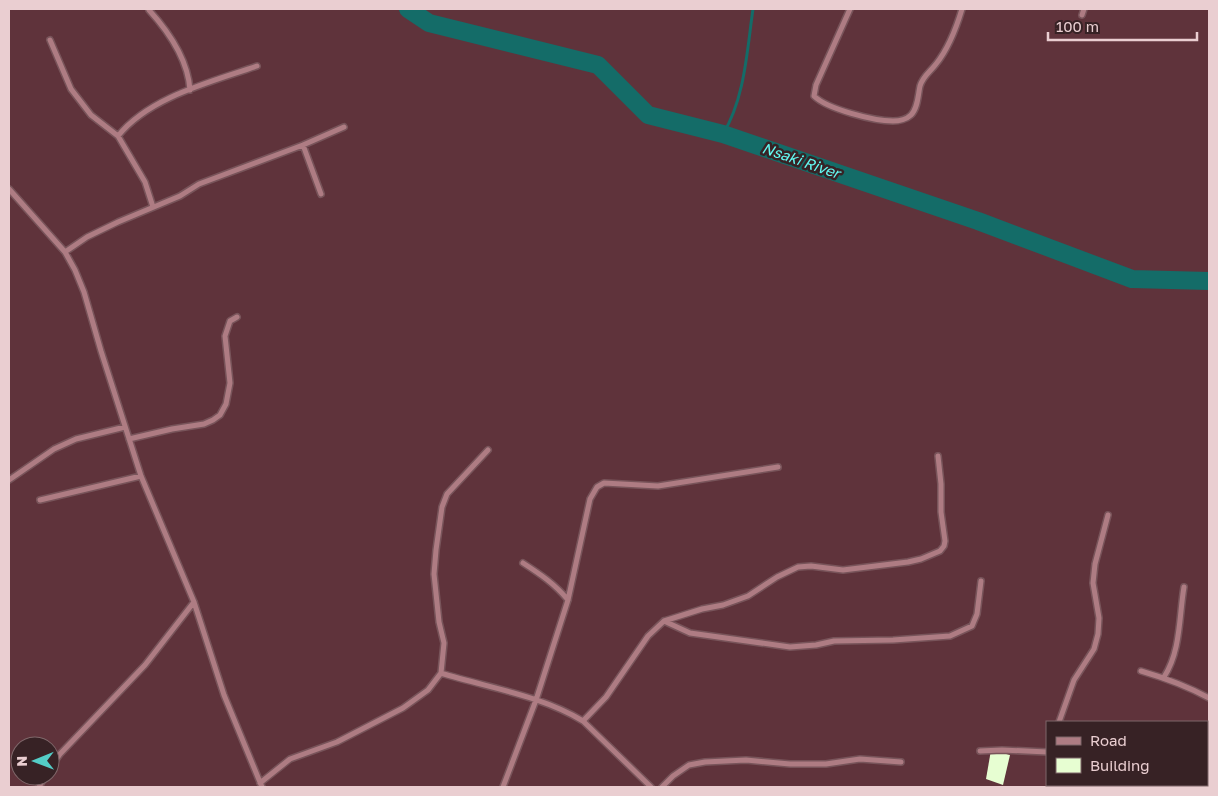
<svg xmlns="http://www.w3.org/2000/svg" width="1218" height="796" viewBox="0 0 1218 796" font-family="'Golos Text',sans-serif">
<rect width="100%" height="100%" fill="#5f333b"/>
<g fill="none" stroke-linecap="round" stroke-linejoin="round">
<!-- stream -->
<path stroke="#146c68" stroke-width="3" d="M723 134C745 98 747 50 753 9"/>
<!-- river -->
<path stroke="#146c68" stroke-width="18" d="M408 9 429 23 598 65 648 115 723 134 978 221 1132 279 1209 281"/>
</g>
<!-- building -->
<path fill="#e7fed2" d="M991 750 1010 755 1003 785 986 779Z"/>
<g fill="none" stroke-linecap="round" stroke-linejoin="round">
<!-- minor casing -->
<g stroke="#78545a" stroke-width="8">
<path id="minor" d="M850 9 816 85 814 96C827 109 874 121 893 121 899 121 907 119 911 115 918 108 918 95 920 86 923 76 930 72 936 64 949 48 956 29 962 9
M149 10C169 32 188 60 190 90
M1082 15 1084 9
M50 40 71 89 91 115 118 136 145 182 153 207
M118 136C149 97 211 82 257 66
M303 145 321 194
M9 189 65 252 75 270 84 292 101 351 141 476 194 602 224 695 262 787
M65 252 87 237 118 222 180 196 199 184 303 145 344 127
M129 439 172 429 204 424 213 420 220 415 226 404 230 383 225 336 230 321 237 317
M9 480 54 449 76 439 125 427
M40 500 141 476
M523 563C540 574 555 584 568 600
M664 621 690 633 790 647 816 645 834 641 893 640 950 636 972 626 977 614 981 581
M1141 671C1165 678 1187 686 1209 698
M441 673C489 688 540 695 583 721L651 787
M1164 677C1181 651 1179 616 1184 587
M583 721 606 697 648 636 664 621 702 609 723 605 748 596 777 577 798 567 811 566 843 570 908 562 921 559 940 551 944 546 945 541 941 512V484L938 456
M1059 722 1074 680 1094 649 1098 634 1099 618 1093 583 1095 564 1108 515
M980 751 1002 750 1047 752
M50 768 60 754 145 665 194 602
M260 783 290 759 337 742 403 708 428 690 441 673 444 643 439 622 434 574 436 550 442 507 447 494 488 450
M1160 785 1166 787
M39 787 45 776
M503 787 536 700 568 600 590 499 597 487 604 483 658 486 778 467
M662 787 673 776 689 765 705 762 746 760 790 764H826L860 759 901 762"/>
</g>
<!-- minor -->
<use href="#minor" stroke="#ae7c83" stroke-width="5"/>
</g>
<g text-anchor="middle" stroke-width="5" stroke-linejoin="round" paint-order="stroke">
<!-- water labels -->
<g font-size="15" font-style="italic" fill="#63f9f1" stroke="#372225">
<text transform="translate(801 161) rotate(19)" y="5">Nsaki River</text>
</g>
</g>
<!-- border -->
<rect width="1218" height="796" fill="none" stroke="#eaced1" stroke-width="20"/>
<!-- legend -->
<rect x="1046" y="721" width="162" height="65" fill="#372225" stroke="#7f676a"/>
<rect x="1056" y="737" width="25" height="8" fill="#ae7c83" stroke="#7f676a"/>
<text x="1090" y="746" font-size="15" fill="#eaced1">Road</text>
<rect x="1056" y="758" width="25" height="15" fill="#e7fed2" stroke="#7f676a"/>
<text x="1090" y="771" font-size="15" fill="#eaced1">Building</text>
<!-- north arrow -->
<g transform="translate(35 761) rotate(269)"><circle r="24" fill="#372225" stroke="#7f676a"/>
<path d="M0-4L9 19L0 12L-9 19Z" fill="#54cdc7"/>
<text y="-8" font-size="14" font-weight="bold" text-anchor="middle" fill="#eaced1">N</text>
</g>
<!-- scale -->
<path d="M1048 32v8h149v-8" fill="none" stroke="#eaced1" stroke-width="2.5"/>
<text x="1056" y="32" font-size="15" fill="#eaced1" stroke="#372225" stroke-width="4" paint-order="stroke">100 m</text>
</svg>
